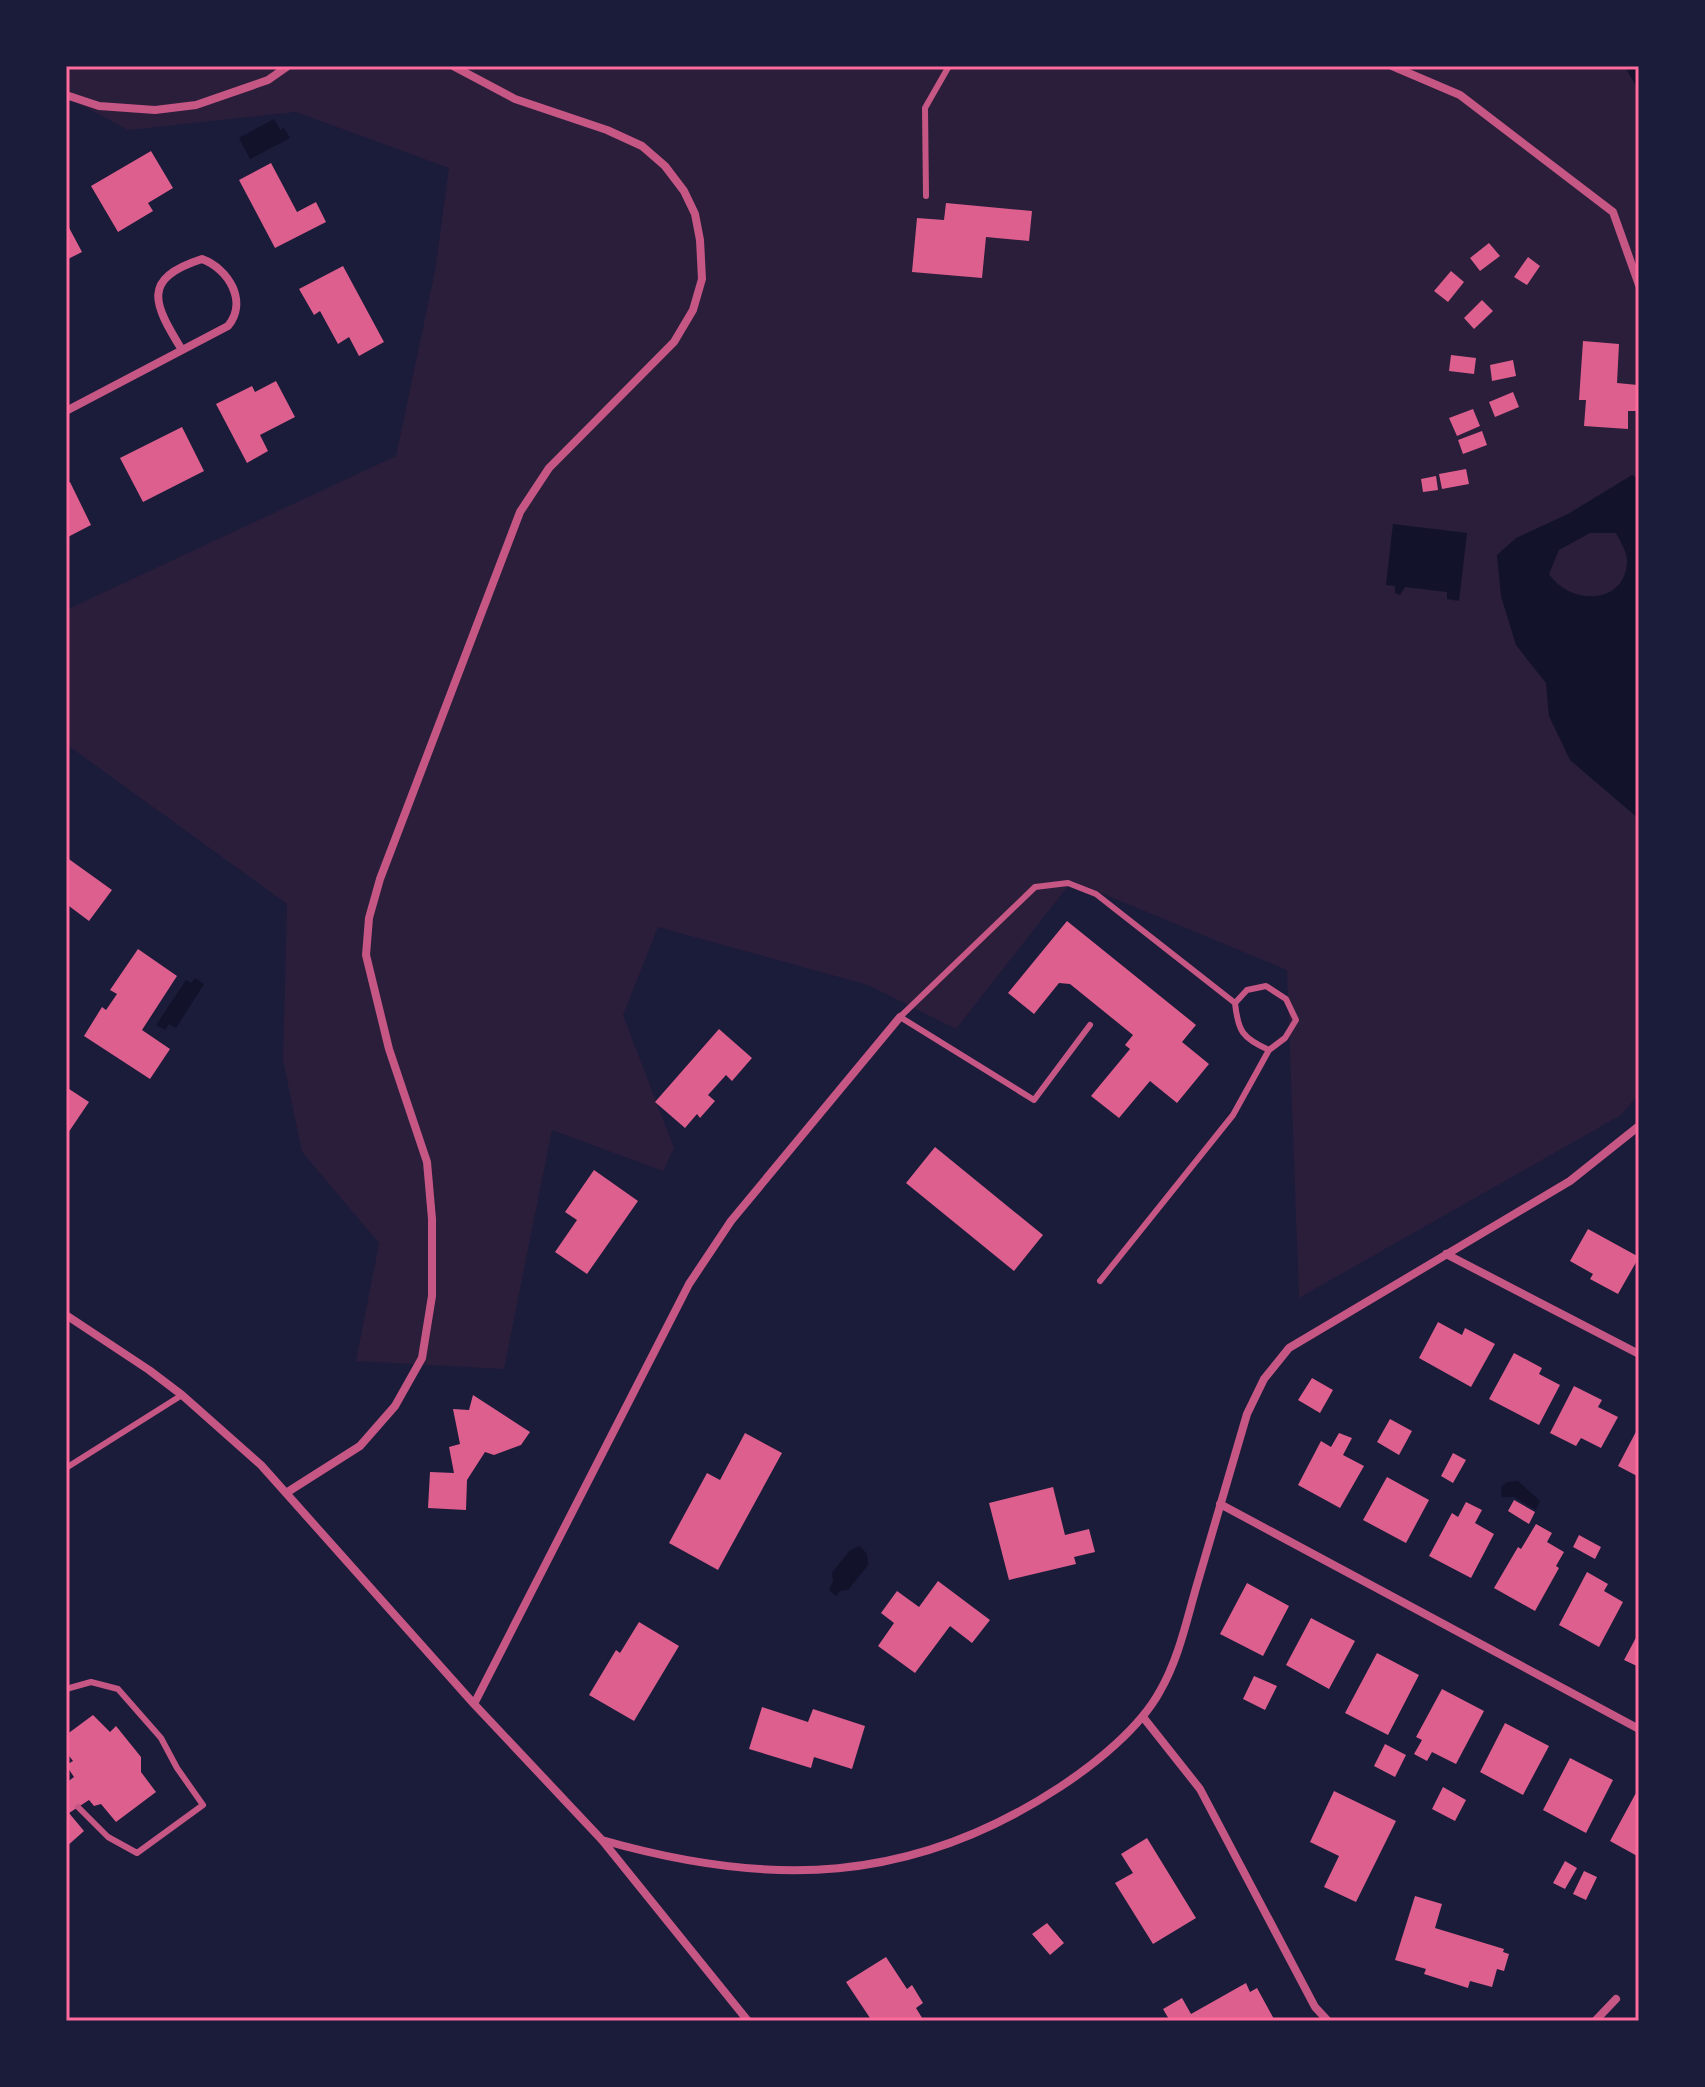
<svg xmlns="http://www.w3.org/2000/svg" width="1705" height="2087" viewBox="0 0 1705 2087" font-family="Helvetica,sans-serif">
<rect width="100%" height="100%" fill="#1b1b3a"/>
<!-- green -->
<path fill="#2a1e3b" d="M66 66H1639V1094L1621 1115 1299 1298 1287 970 1072 881 956 1029 868 985 658 927 623 1015 674 1148 663 1171 552 1130 504 1369 356 1361 379 1243 302 1152 283 1060 287 904 66 744V610L396 456 435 271 449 168 296 112 128 130 66 97Z"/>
<!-- water -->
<path fill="#12122b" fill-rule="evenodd" d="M274 119 280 130 284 128 290 138 250 159 239 138Z
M1632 475 1639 479V819L1570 760 1549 716 1546 683 1516 645 1501 596 1497 555 1516 538 1568 514ZM1590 533H1616C1620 541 1628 553 1627 562 1625 606 1569 605 1549 574L1559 550Z
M1393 524 1467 533 1459 601 1447 599V592L1405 587 1400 595 1395 593V586L1386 585Z
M195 978 204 984 176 1028 169 1024 165 1030 156 1025 186 980 191 983Z
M1518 1481 1540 1501 1536 1510 1514 1497H1502L1501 1487 1507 1482Z
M860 1546 867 1554 868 1565 848 1590 840 1591 836 1596 829 1590 833 1581 832 1573 849 1551Z"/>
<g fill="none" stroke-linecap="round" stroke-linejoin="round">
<!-- stream -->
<path stroke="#12122b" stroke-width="8" d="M1629 66 1639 83"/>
</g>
<!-- building -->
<path fill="#dd5f8e" d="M151 151 173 188 148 203 153 211 118 232 91 186Z
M271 163 297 212 316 202 326 222 275 248 239 180Z
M946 203 1032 211 1029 241 986 237 982 278 912 272 917 218 944 220Z
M66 222 82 252 66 260Z
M1489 243 1500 256 1480 271 1470 258Z
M1528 257 1540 266 1527 285 1514 277Z
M343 266 384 342 359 356 349 337 338 344 320 311 314 315 299 289Z
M1451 271 1464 282 1448 302 1434 291Z
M1482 300 1493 311 1474 329 1464 318Z
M1583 341 1619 344 1617 383 1638 385 1636 411H1628V429L1584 426 1586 400H1579Z
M1451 355 1476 358 1474 374 1449 371Z
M1513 360 1516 376 1492 381 1490 365Z
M276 381 295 417 260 435 268 451 247 463 216 404 252 386 255 392Z
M1513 392 1519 407 1495 417 1489 402Z
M1473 409 1480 426 1457 436 1449 418Z
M182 427 204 471 143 502 120 458Z
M1482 431 1487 445 1463 454 1458 440Z
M1466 469 1469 484 1442 489 1439 474Z
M1436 476 1438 490 1423 492 1421 479Z
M70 482 91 525 66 538V484Z
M66 857 112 890 89 921 69 906 66 909Z
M1067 921 1196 1025 1182 1042 1209 1064 1177 1103 1150 1081 1119 1118 1091 1096 1130 1049 1125 1045 1133 1035 1070 984 1059 983 1034 1014 1008 993Z
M138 949 177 976 142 1030 170 1049 150 1079 84 1036 102 1007 106 1010 117 994 110 990Z
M719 1029 752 1058 732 1081 726 1075 708 1095 715 1101 700 1118 697 1114 685 1128 655 1102Z
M66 1087 89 1102 66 1136Z
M935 1147 1043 1235 1014 1271 906 1183Z
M594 1170 638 1201 587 1274 555 1252 577 1220 565 1212Z
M1588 1229 1639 1257 1618 1294 1590 1279 1593 1274 1570 1261Z
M1438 1322 1462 1335 1465 1328 1495 1344 1471 1387 1419 1358Z
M1514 1353 1542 1368 1539 1374 1560 1385 1539 1425 1489 1399Z
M1312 1378 1333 1390 1320 1413 1298 1400Z
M1574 1386 1602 1400 1598 1407 1618 1417 1601 1448 1581 1438 1576 1446 1550 1433Z
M473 1395 530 1432 521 1445 494 1455 485 1452 467 1480 466 1510 428 1508 430 1472 454 1473 449 1447 460 1444 453 1409 469 1410Z
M1390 1419 1412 1431 1399 1455 1377 1442Z
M1639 1426V1477L1618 1466Z
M745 1433 782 1453 718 1570 669 1543 707 1473 720 1480Z
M1339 1433 1352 1438 1343 1455 1364 1466 1340 1508 1298 1485 1321 1441 1331 1447Z
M1453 1453 1466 1460 1453 1483 1441 1476Z
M1387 1477 1429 1500 1406 1543 1363 1520Z
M1053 1487 1065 1535 1089 1529 1095 1552 1074 1557 1076 1564 1009 1580 989 1503Z
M1514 1500 1535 1512 1529 1524 1508 1511Z
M1466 1502 1482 1510 1475 1523 1494 1534 1471 1578 1429 1556 1452 1513 1458 1517Z
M1536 1524 1552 1533 1547 1542 1564 1552 1556 1566 1559 1568 1535 1611 1494 1588 1518 1547 1521 1549Z
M1579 1535 1601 1547 1595 1559 1573 1547Z
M1587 1572 1608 1584 1604 1591 1623 1602 1599 1647 1559 1625Z
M938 1581 990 1620 972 1643 950 1626 915 1673 878 1646 894 1623 881 1613 897 1591 919 1607Z
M1247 1583 1289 1606 1263 1656 1220 1634Z
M1311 1618 1355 1641 1329 1689 1286 1665Z
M639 1622 679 1646 634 1721 589 1695 616 1650 620 1653Z
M1639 1632V1667L1624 1660Z
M1377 1653 1419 1675 1388 1735 1345 1713Z
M1254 1676 1277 1686 1265 1710 1243 1699Z
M1442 1689 1484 1711 1456 1764 1432 1752 1427 1761 1414 1754 1422 1740 1416 1737Z
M762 1707 808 1722 813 1709 865 1726 852 1769 814 1757 811 1768 749 1749Z
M93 1715 110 1732 116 1726 141 1757V1772L156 1792 116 1822 101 1804 94 1806 89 1800 69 1813 84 1831 66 1847V1783L74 1777 66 1765 73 1761 66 1752V1735Z
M1505 1723 1549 1746 1523 1795 1480 1772Z
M1385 1744 1406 1755 1395 1777 1374 1766Z
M1570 1758 1613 1780 1586 1833 1543 1810Z
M1443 1787 1466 1800 1455 1821 1432 1809Z
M1334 1791 1396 1821 1356 1902 1324 1887 1339 1856 1310 1842Z
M1637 1791 1639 1792V1857L1610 1841Z
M1147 1838 1196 1918 1153 1944 1115 1883 1133 1873 1121 1854Z
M1565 1861 1577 1868 1565 1889 1553 1883Z
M1584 1871 1597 1877 1586 1900 1573 1894Z
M1415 1896 1442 1904 1435 1928 1504 1949 1503 1952 1509 1954 1504 1971 1497 1969 1492 1987 1470 1981 1468 1988 1424 1974 1426 1969 1395 1960Z
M1047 1923 1064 1943 1050 1955 1032 1934Z
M886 1957 907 1989 912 1985 923 2003 916 2008 924 2021H872L846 1982Z
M1246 1983 1250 1992 1257 1988 1275 2021H1170L1163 2009 1182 1998 1191 2014Z"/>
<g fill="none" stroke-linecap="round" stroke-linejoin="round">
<!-- service -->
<path stroke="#c65784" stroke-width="6" d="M926 196 925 108 949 66
M1090 1025 1034 1100 900 1017 1035 887 1068 883 1096 894 1235 1003C1238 1031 1242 1038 1269 1050L1285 1038 1296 1020 1286 999 1266 986 1247 990 1235 1003
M1100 1281 1233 1115 1269 1050
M66 1468 182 1395
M66 1689 91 1682 118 1689 161 1738 177 1768 203 1805 137 1853 108 1837 78 1807"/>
<!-- minor -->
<path stroke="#c65784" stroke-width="8" d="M1392 66 1460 95 1613 212 1639 285
M66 95 99 106 155 110 196 105 268 80 288 66
M66 411 228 326C248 302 229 269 202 259 140 279 154 304 182 350
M1446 1254 1639 1354
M66 1315 149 1370 182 1395 261 1465 474 1704 602 1840 748 2021
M286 1493 360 1446 395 1406 422 1358 432 1296V1219L427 1162 389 1049 366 955 369 918 380 879 520 512 549 468 674 342 693 310 702 279 700 240 695 214 684 191 665 166 642 146 607 130 515 99 453 66
M1220 1504 1639 1729
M474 1704 689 1284 731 1221 900 1017
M1143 1717 1200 1789 1315 2007 1328 2021
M602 1840C770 1888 911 1885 1060 1787 1095 1764 1140 1728 1160 1691 1178 1660 1186 1623 1196 1588 1213 1530 1230 1472 1247 1414L1264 1379 1289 1348 1570 1181 1639 1126
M1595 2021 1616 1999"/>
</g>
<!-- border -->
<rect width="1705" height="2087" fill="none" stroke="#1b1b3a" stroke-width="136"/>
<rect x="68" y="68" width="1569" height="1951" fill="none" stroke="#ff6b9d" stroke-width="3"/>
</svg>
